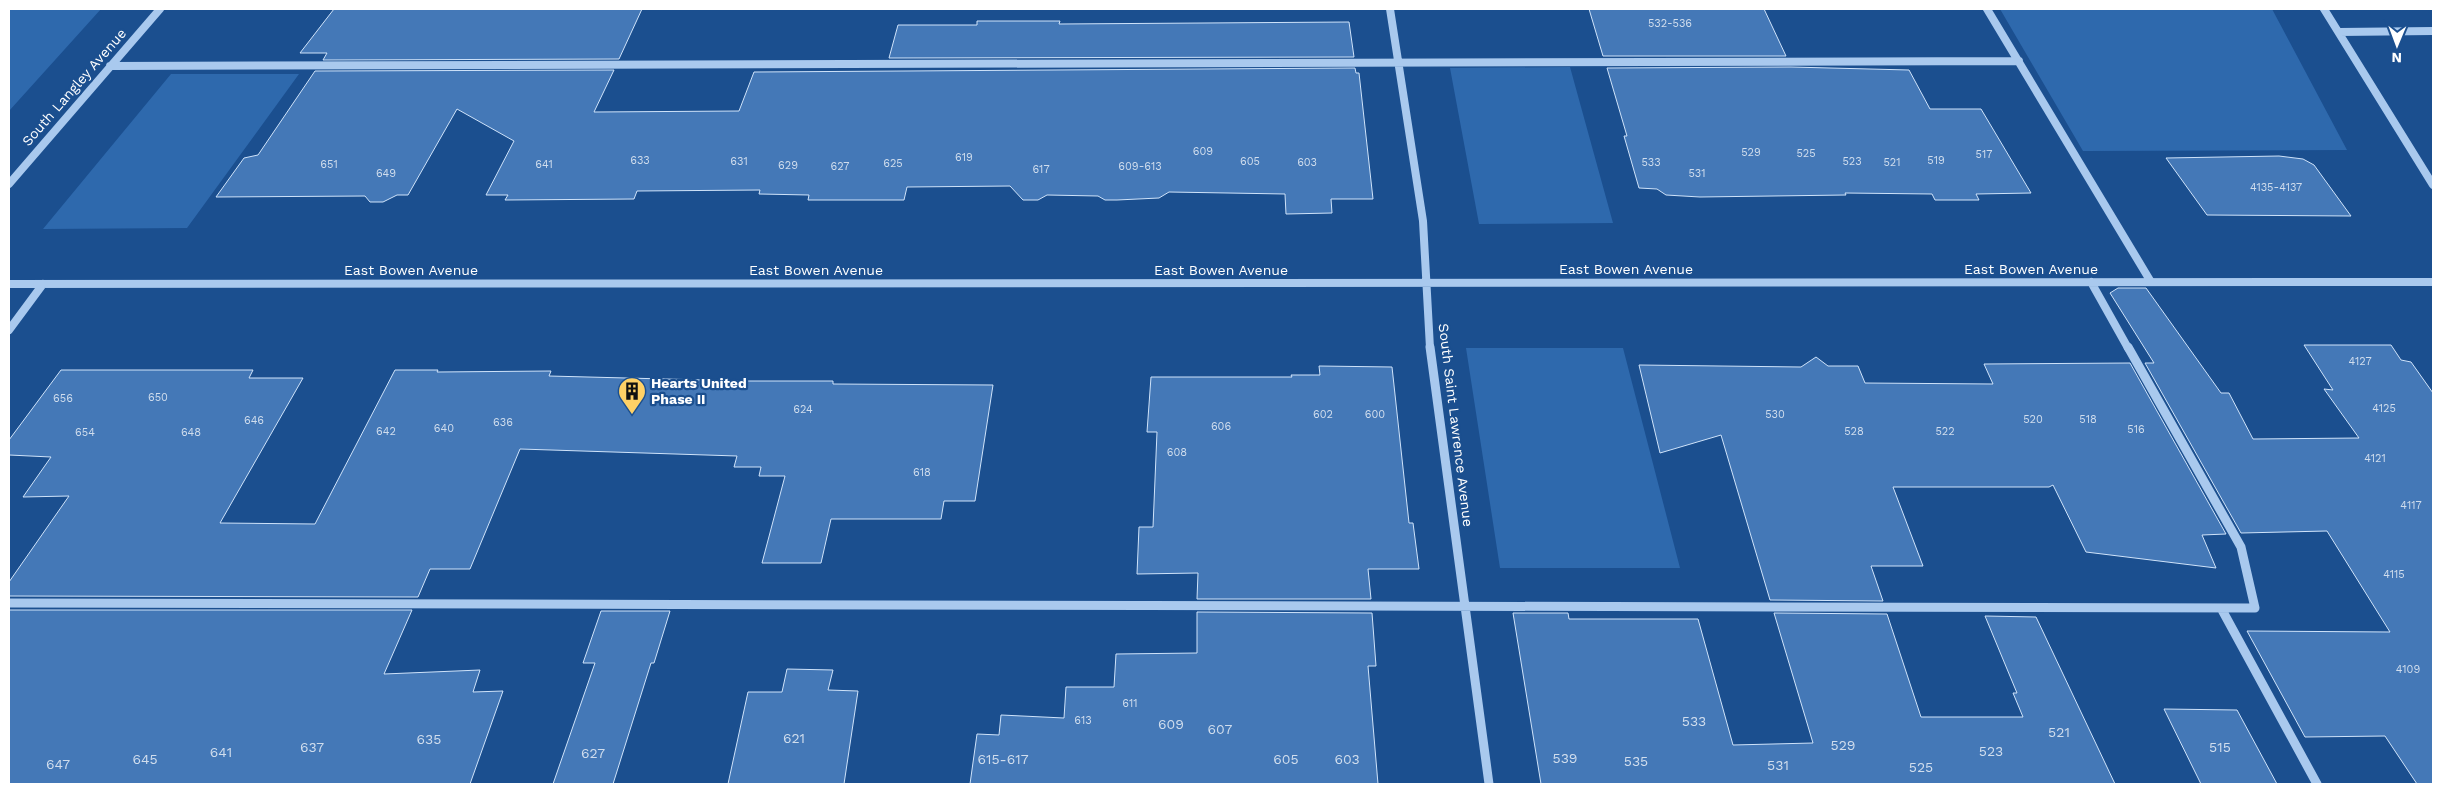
<svg xmlns="http://www.w3.org/2000/svg" width="2442" height="793" viewBox="0 0 2442 793" font-family="'Work Sans',sans-serif">
<rect width="100%" height="100%" fill="#1b4f8f"/>
<!-- green -->
<path fill="#2e69ad" d="M9 9H101L9 111Z
M2000 9H2272L2347 150 2083 151Z
M1570 67 1613 223 1479 224 1450 68Z
M171 74H299L187 228 43 229Z
M1466 348H1623L1680 568H1500Z"/>
<!-- building -->
<path fill="#4478b7" stroke="#cfe3fa" d="M334 9H642L619 59 323 60 327 53H300Z
M1589 9H1764L1786 56H1603Z
M977 21H1060L1059 24 1349 22 1354 57 889 58 898 25H977Z
M1791 67 1909 70 1930 109H1981L2031 193 1976 194 1979 200H1935L1932 194 1845 193 1846 195 1700 197 1666 195 1657 189 1639 188 1624 136H1627L1607 68Z
M1355 68 1356 73H1359L1373 199H1331L1332 213 1286 214 1285 194 1169 192 1159 198 1117 200H1105L1098 196 1047 195 1038 200H1023L1010 186 907 187 904 200H808L809 195 759 194 760 190 637 191 634 199 505 200 508 195H486L514 141 457 109 408 195H397L383 202H370L365 196 216 197 244 158 258 155 315 71 614 70 594 112 739 111 754 72Z
M2279 156 2303 159 2314 165 2351 216 2207 215 2166 158Z
M2118 288H2146L2221 393H2229L2253 439 2359 438 2324 389 2333 390 2304 345H2391L2401 360 2411 362 2433 393V784H2417L2385 736 2305 737 2247 631 2390 632 2327 531 2241 533 2145 363H2154L2110 293Z
M1816 357 1828 366H1858L1865 383 1993 384 1984 364 2130 363 2226 534 2202 535 2216 568 2086 552 2053 485 2049 487H1893L1923 566H1871L1883 601 1770 600 1721 435 1660 453 1639 365 1801 367Z
M1319 366 1392 367 1409 523H1413L1419 569H1368L1371 599H1197L1198 573 1137 574 1139 527H1153L1157 432H1147L1151 377H1292L1291 375H1320Z
M61 370H253L249 378H303L220 523 315 524 395 370H438L437 372 551 371 549 376 743 381H833V384L993 385 975 501H944L941 519H831L821 563H762L785 476H759L761 467H734L737 456 520 449 470 569H430L418 597 9 596V582L69 496 23 497 51 457 9 455V440Z
M9 610H412L384 674 480 670 473 692 503 691 470 784H9Z
M601 611H670L654 663H651L613 784H553L595 663H583Z
M1197 612 1372 613 1376 666H1368L1378 784H970L977 734 999 735 1001 715 1064 718 1066 687H1114L1116 654 1197 653Z
M1513 613H1568L1569 619H1698L1733 745 1813 743 1774 613 1887 614 1921 717H2023L2013 693H2017L1985 616 2036 617 2115 784H1541Z
M787 669 833 670 828 690 858 691 844 784H728L748 692H782Z
M2164 709 2237 710 2277 784H2201Z"/>
<g fill="none" stroke-linecap="round" stroke-linejoin="round">
<!-- minor-far1 -->
<path stroke="#a9c9ee" stroke-width="8" d="M1390 9 1423 221 1430 348
M1987 9 2151 282
M2324 9 2433 185
M2339 32 2433 31
M110 66 2019 61
M9 184 160 9
M2091 282 2128 348
M9 284 2433 282
M9 330 43 284"/>
<!-- minor -->
<path stroke="#a9c9ee" stroke-width="9" d="M1430 347 1489 784
M9 603 2255 608 2241 547 2128 347
M2221 608 2317 784"/>
</g>
<!-- icons -->
<defs>
<g id="building-pin" transform="scale(1.4375)"><path d="M0 17L-7.5 6A9.5 9.5 0 1 1 7.5 6Z" fill="#ffd166" stroke="#1b4f8f"/><path d="M-4-6H4V6H1V3H-1V6H-4ZM-2.5-4.3h1.7v1.8h-1.7ZM.8-4.3h1.7v1.8H.8ZM-2.5-1h1.7V.8h-1.7ZM.8-1h1.7V.8H.8Z" fill="#111"/></g>
</defs>
<g fill-rule="evenodd">
<use href="#building-pin" x="632" y="391"/>
</g>
<g text-anchor="middle" stroke-width="4.5" stroke-linejoin="round" paint-order="stroke">
<!-- number labels -->
<g font-size="11" fill="#d0dded">
<text x="1670" y="27">532-536</text>
<text x="1203" y="155">609</text>
<text x="1751" y="156">529</text>
<text x="1806" y="157">525</text>
<text x="1984" y="158">517</text>
<text x="964" y="161">619</text>
<text x="640" y="164">633</text>
<text x="1936" y="164">519</text>
<text x="739" y="165">631</text>
<text x="1250" y="165">605</text>
<text x="1852" y="165">523</text>
<text x="1307" y="166">603</text>
<text x="1651" y="166">533</text>
<text x="1892" y="166">521</text>
<text x="893" y="167">625</text>
<text x="329" y="168">651</text>
<text x="544" y="168">641</text>
<text x="788" y="169">629</text>
<text x="840" y="170">627</text>
<text x="1140" y="170">609-613</text>
<text x="1041" y="173">617</text>
<text x="386" y="177">649</text>
<text x="1697" y="177">531</text>
<text x="2276" y="191">4135-4137</text>
<text x="2360" y="365">4127</text>
<text x="158" y="401">650</text>
<text x="63" y="402">656</text>
<text x="2384" y="412">4125</text>
<text x="803" y="413">624</text>
<text x="1323" y="418">602</text>
<text x="1375" y="418">600</text>
<text x="1775" y="418">530</text>
<text x="2033" y="423">520</text>
<text x="2088" y="423">518</text>
<text x="254" y="424">646</text>
<text x="503" y="426">636</text>
<text x="1221" y="430">606</text>
<text x="444" y="432">640</text>
<text x="2136" y="433">516</text>
<text x="386" y="435">642</text>
<text x="1854" y="435">528</text>
<text x="1945" y="435">522</text>
<text x="85" y="436">654</text>
<text x="191" y="436">648</text>
<text x="1177" y="456">608</text>
<text x="2375" y="462">4121</text>
<text x="922" y="476">618</text>
<text x="2411" y="509">4117</text>
<text x="2394" y="578">4115</text>
<text x="2408" y="673">4109</text>
<text x="1130" y="707">611</text>
<text x="1083" y="724">613</text>
</g>
<!-- street labels -->
<g font-size="14" fill="#fff" stroke="#1b4f8f">
<text transform="translate(74 87) rotate(-49)" y="5">South Langley Avenue</text>
<text x="1626" y="274">East Bowen Avenue</text>
<text x="2031" y="274">East Bowen Avenue</text>
<text x="411" y="275">East Bowen Avenue</text>
<text x="816" y="275">East Bowen Avenue</text>
<text x="1221" y="275">East Bowen Avenue</text>
<text transform="translate(1456 425) rotate(83)" y="5">South Saint Lawrence Avenue</text>
</g>
<!-- poi labels -->
<g font-size="14" font-weight="bold" fill="#fff" stroke="#1b4f8f" text-anchor="start">
<text x="651" y="388">Hearts United<tspan x="651" dy="16">Phase II</tspan></text>
</g>
<!-- near-number labels -->
<g font-size="14" fill="#d0dded">
<text x="1694" y="726">533</text>
<text x="1171" y="729">609</text>
<text x="1220" y="734">607</text>
<text x="2059" y="737">521</text>
<text x="794" y="743">621</text>
<text x="429" y="744">635</text>
<text x="1843" y="750">529</text>
<text x="312" y="752">637</text>
<text x="2220" y="752">515</text>
<text x="1991" y="756">523</text>
<text x="221" y="757">641</text>
<text x="593" y="758">627</text>
<text x="1565" y="763">539</text>
<text x="145" y="764">645</text>
<text x="1003" y="764">615-617</text>
<text x="1286" y="764">605</text>
<text x="1347" y="764">603</text>
<text x="1636" y="766">535</text>
<text x="58" y="769">647</text>
<text x="1778" y="770">531</text>
<text x="1921" y="772">525</text>
</g>
</g>
<!-- border -->
<rect width="2442" height="793" fill="none" stroke="#ffffff" stroke-width="20"/>
<!-- north arrow -->
<g transform="translate(2397 45) rotate(181)" stroke="#1b4f8f" stroke-width="4" paint-order="stroke">
<path d="M0-4L9 19L0 12L-9 19Z" fill="#ffffff"/>
<text y="-8" font-size="14" font-weight="bold" text-anchor="middle" fill="#ffffff">N</text>
</g>
</svg>
